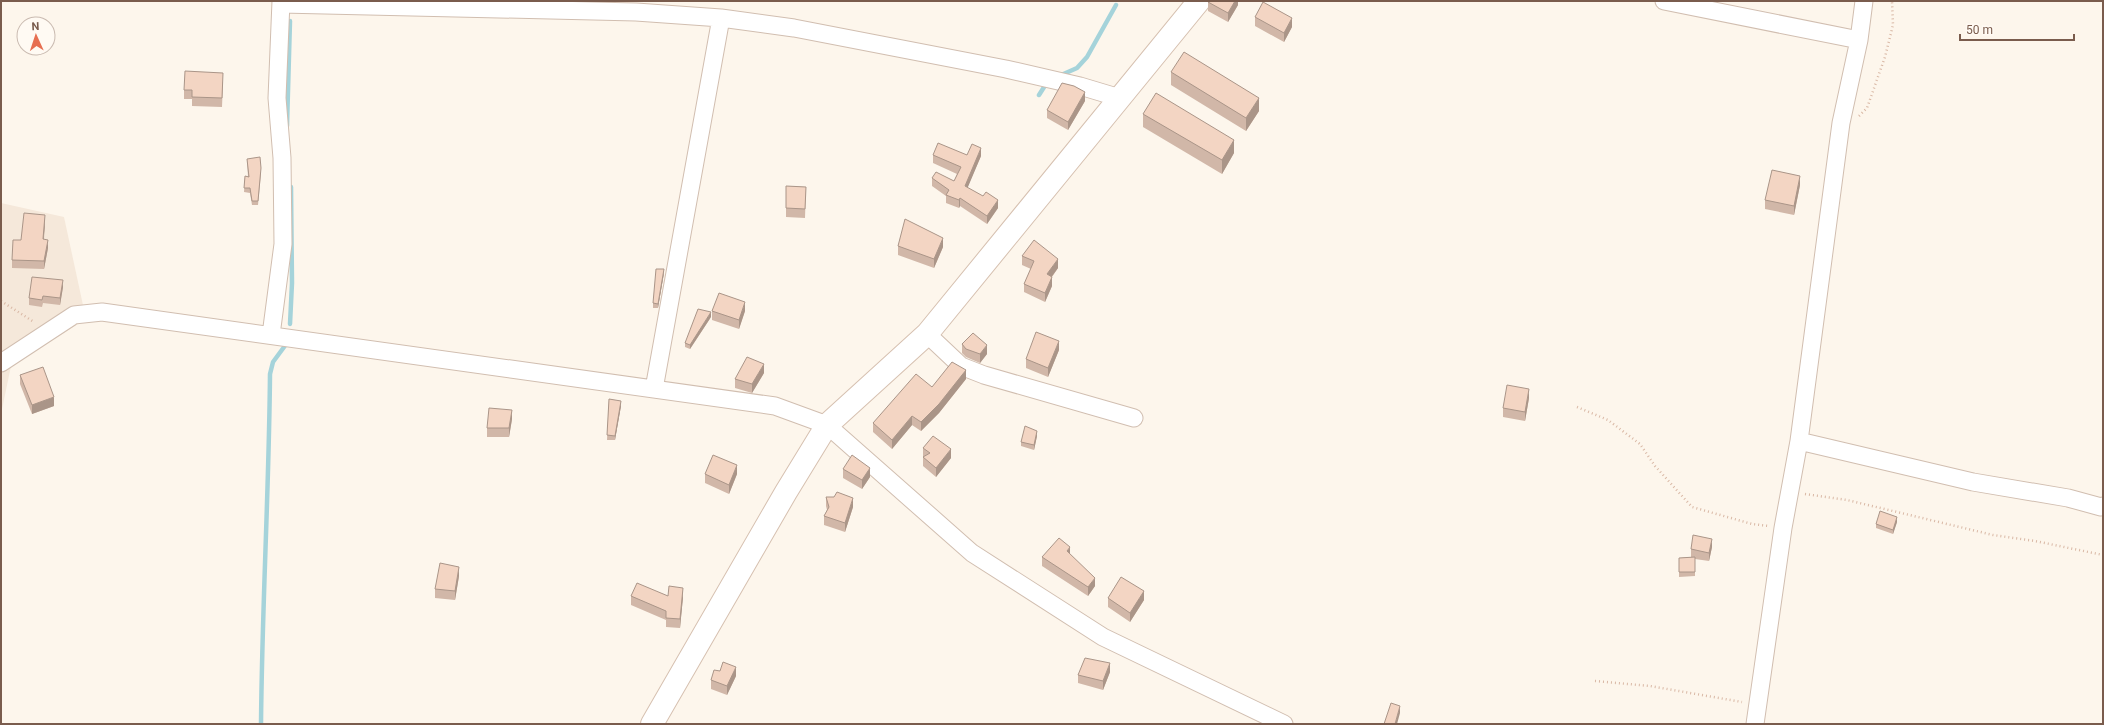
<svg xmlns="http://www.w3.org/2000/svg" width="2104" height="725" viewBox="0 0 2104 725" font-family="Roboto,sans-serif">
<rect width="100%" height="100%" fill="#fdf6ec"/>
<!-- residential -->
<path fill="#f5e8da" d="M1 203 64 217 86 319 11 366 1 414Z"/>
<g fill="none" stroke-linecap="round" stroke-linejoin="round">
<!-- stream -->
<path stroke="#a5d3da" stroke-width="4.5" d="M1059 76 1077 68 1087 57 1116 5
M1039 95 1046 84
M287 126 290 21
M290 324 292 283 291 187
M261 724C262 607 269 491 270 374L273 362 287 343"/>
<!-- street casing -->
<g stroke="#d1beb0" stroke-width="19">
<path id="street" d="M1664 1 1859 40
M281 4 636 12 721 18 794 28 1006 69 1080 86 1120 98
M927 334 961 366 984 375 1134 418
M271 335 283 244 282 158 277 98 281 1
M1 363 74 315 102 312 775 406 827 425 972 553 1103 637 1284 724
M654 389 721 18
M1799 441 1973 482 2068 498 2101 507 2103 506
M1755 724 1783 528 1799 441 1841 123 1859 40 1864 1"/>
</g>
<!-- secondary casing -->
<g stroke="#d6c0b0" stroke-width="24">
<path id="secondary" d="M652 724 786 492 827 425 927 334 1199 1"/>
</g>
<!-- path -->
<path stroke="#d9b8a5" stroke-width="2.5" stroke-dasharray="1 3" stroke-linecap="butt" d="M1859 116 1867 108 1885 57 1893 25 1892 1
M1 301 34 322
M1577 407 1608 420 1640 444 1655 466 1692 507 1752 524 1769 526
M1805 494 1847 500 1993 535 2035 541 2103 555
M1595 681 1650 686 1742 702"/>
<!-- street -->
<use href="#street" stroke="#fff" stroke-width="17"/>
<!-- secondary -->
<use href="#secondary" stroke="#fff" stroke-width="22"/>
</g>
<!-- wall -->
<path fill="#d1b7a8" d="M1238 1V5L1228 22 1208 11V2Z
M1255 17 1292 27 1284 42 1255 26Z
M1171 72 1259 111 1246 131 1171 85Z
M223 82 222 107 192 106V99H184V90Z
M1085 101 1068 130 1047 118V110Z
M1143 114 1234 153 1222 174 1143 127Z
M933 155 981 156 967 188 998 208 987 224 960 206 959 208 946 203V196L932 186V178L954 181 957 174 933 163Z
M247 159 261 173 258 205H252L250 193 244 192 245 176 248 177Z
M1800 185 1794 215 1765 209V200Z
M786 186 806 187 805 218 786 217Z
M45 223 44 239 48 248 44 269 12 268V260L21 240Z
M898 246 943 247 934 268 898 255Z
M1022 256 1058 268 1052 277V286L1045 302 1024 292V284L1031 269 1022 265Z
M664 273 658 308H653V303Z
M63 287 60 305 43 303 42 307 29 305V298Z
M712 311H745L739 329 712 320Z
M711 317 690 349 685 347V343Z
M962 344 987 354 980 363 966 357 962 353Z
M1059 350 1048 377 1026 368V359Z
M764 373 752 393 735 388V379Z
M20 375 54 406 32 414 20 384Z
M966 379 939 413 921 431 912 425 892 449 873 432V423L932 387Z
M1529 398 1525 421 1503 417V408Z
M609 399 621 406 615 440H607Z
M512 419 509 437H487V428Z
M1037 436 1034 450 1021 446V442Z
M923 448 951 458 936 477 923 466Z
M843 469 870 477 862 489 843 478Z
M705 474H737L729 494 705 483Z
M826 497 853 507 845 532 824 525V516L827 510 826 506Z
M1897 522 1893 534 1876 528V524Z
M1712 547 1709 561 1695 559V576L1679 577V558L1691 557V549Z
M1070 554 1095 586 1088 596 1042 566V557Z
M459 576 455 600 435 598V589Z
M631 596 683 597 680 628 666 627V620L631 605Z
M1108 598 1144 600 1130 622 1108 607Z
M720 671 736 676 727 695 711 689V680Z
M1110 672 1103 690 1078 683V675Z"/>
<!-- shaded-wall -->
<path fill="#aa9588" d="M1235 1H1238V5L1228 22V13Z
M1292 18V27L1284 42V33Z
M1085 92V101L1068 130V122Z
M1259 98V111L1246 131V118Z
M1234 140V153L1222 174V160Z
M981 148V156L965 194V186Z
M1800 176V185L1794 215V206Z
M960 198V206L959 208V200Z
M998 200V208L987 224V216Z
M45 215V223L43 247V239Z
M943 238V247L934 268V259Z
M48 240V248L44 269V261Z
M1058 259V268L1047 283V274Z
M664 269V273L658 308V304Z
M1052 277V286L1045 302V293Z
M63 280V287L60 305V298Z
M745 302V311L739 329V320Z
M711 312V317L690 349V345Z
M1059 341V350L1048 377V368Z
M987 345V354L980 363V354Z
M764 364V373L752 393V384Z
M966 370V379L939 413 921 431V422Z
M1529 389V398L1525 421V412Z
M54 397V406L32 414V405Z
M621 401V406L615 440V436Z
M512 410V419L509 437V428Z
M912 416V425L892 449V440Z
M1037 431V436L1034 450V445Z
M951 449V458L936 477V468Z
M737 465V474L729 494V485Z
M870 468V477L862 489V480Z
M853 498V507L845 532V523Z
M1897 517V522L1893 534V530Z
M1712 539V547L1709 561V553Z
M1070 547V556L1067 551Z
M459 567V576L455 600V591Z
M1095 578V586L1088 596V587Z
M683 588V597L680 628V619Z
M1144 591V600L1130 622V613Z
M1110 663V672L1103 690V681Z
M736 667V676L727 695V686Z
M1400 706V713L1397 724H1395Z"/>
<!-- building -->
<path fill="#f3d5c3" stroke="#aa9588" d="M1209 1H1235L1228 13 1208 2Z
M1263 2 1292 18 1284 33 1255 17Z
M1184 52 1259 98 1246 118 1171 72Z
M185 71 223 73 222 98 192 97V90H184Z
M1062 83 1074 86 1085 92 1068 122 1047 110Z
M1156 93 1234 140 1222 160 1143 114Z
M938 143 967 155 972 144 981 148 965 186 983 196 986 192 998 200 987 216 960 198 959 200 946 195 949 190 932 178 936 172 954 181 961 167 933 155Z
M260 157 261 168 258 201H252L250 188H244L245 176 249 177 247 159Z
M1772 170 1800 176 1794 206 1765 200Z
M786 186 806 187 805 209 786 208Z
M24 213 45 215 43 239 48 240 44 261 12 260 13 240H21Z
M905 219 943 238 934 259 898 246Z
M1034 240 1058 259 1047 274 1052 277 1045 293 1024 284 1034 261 1022 256Z
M656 269H664L658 304 653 303Z
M32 277 63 280 60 298 43 296 42 300 29 298Z
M719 293 745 302 739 320 712 311Z
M698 309 711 312 690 345 685 343Z
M1036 332 1059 341 1048 368 1026 359Z
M973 333 987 345 980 354 966 349 962 344Z
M747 357 764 364 752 384 735 379Z
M952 362 966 370 939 404 921 422 912 416 892 440 873 423 916 374 932 387Z
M43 367 54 397 32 405 20 375Z
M1507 385 1529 389 1525 412 1503 408Z
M609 399 621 401 615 436 607 435Z
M489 408 512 410 509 428H487Z
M1025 426 1037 431 1034 445 1021 442Z
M933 436 951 449 936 468 923 457 930 453 923 448Z
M713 455 737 465 729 485 705 474Z
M852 455 870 468 862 480 843 469Z
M837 492 853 498 845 523 824 516 829 507 826 497H834Z
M1880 511 1897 517 1893 530 1876 524Z
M1693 535 1712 539 1709 553 1691 549Z
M1059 538 1070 547 1067 551 1095 578 1088 587 1042 557Z
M1695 557V572H1679V558Z
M440 563 459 567 455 591 435 589Z
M1121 577 1144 591 1130 613 1108 598Z
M637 583 668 596 669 586 683 588 680 619 666 618V611L631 596Z
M1085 658 1110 663 1103 681 1078 675Z
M723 662 736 667 727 686 711 680 714 670 720 671Z
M1391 703 1400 706 1395 724H1384Z"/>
<!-- border -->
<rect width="2104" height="725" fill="none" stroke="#7a5c4d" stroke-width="4"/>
<!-- north arrow -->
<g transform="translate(36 36) rotate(357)"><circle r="19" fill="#fffaf3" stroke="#cabbb1"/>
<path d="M0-3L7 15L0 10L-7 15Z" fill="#e76f51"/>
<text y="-6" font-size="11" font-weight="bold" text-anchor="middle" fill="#7a5c4d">N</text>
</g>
<!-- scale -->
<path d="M1960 34v6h114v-6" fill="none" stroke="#7a5c4d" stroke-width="2"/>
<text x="1966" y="34" font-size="12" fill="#7a5c4d" stroke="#fffaf3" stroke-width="3" paint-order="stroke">50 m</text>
</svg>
